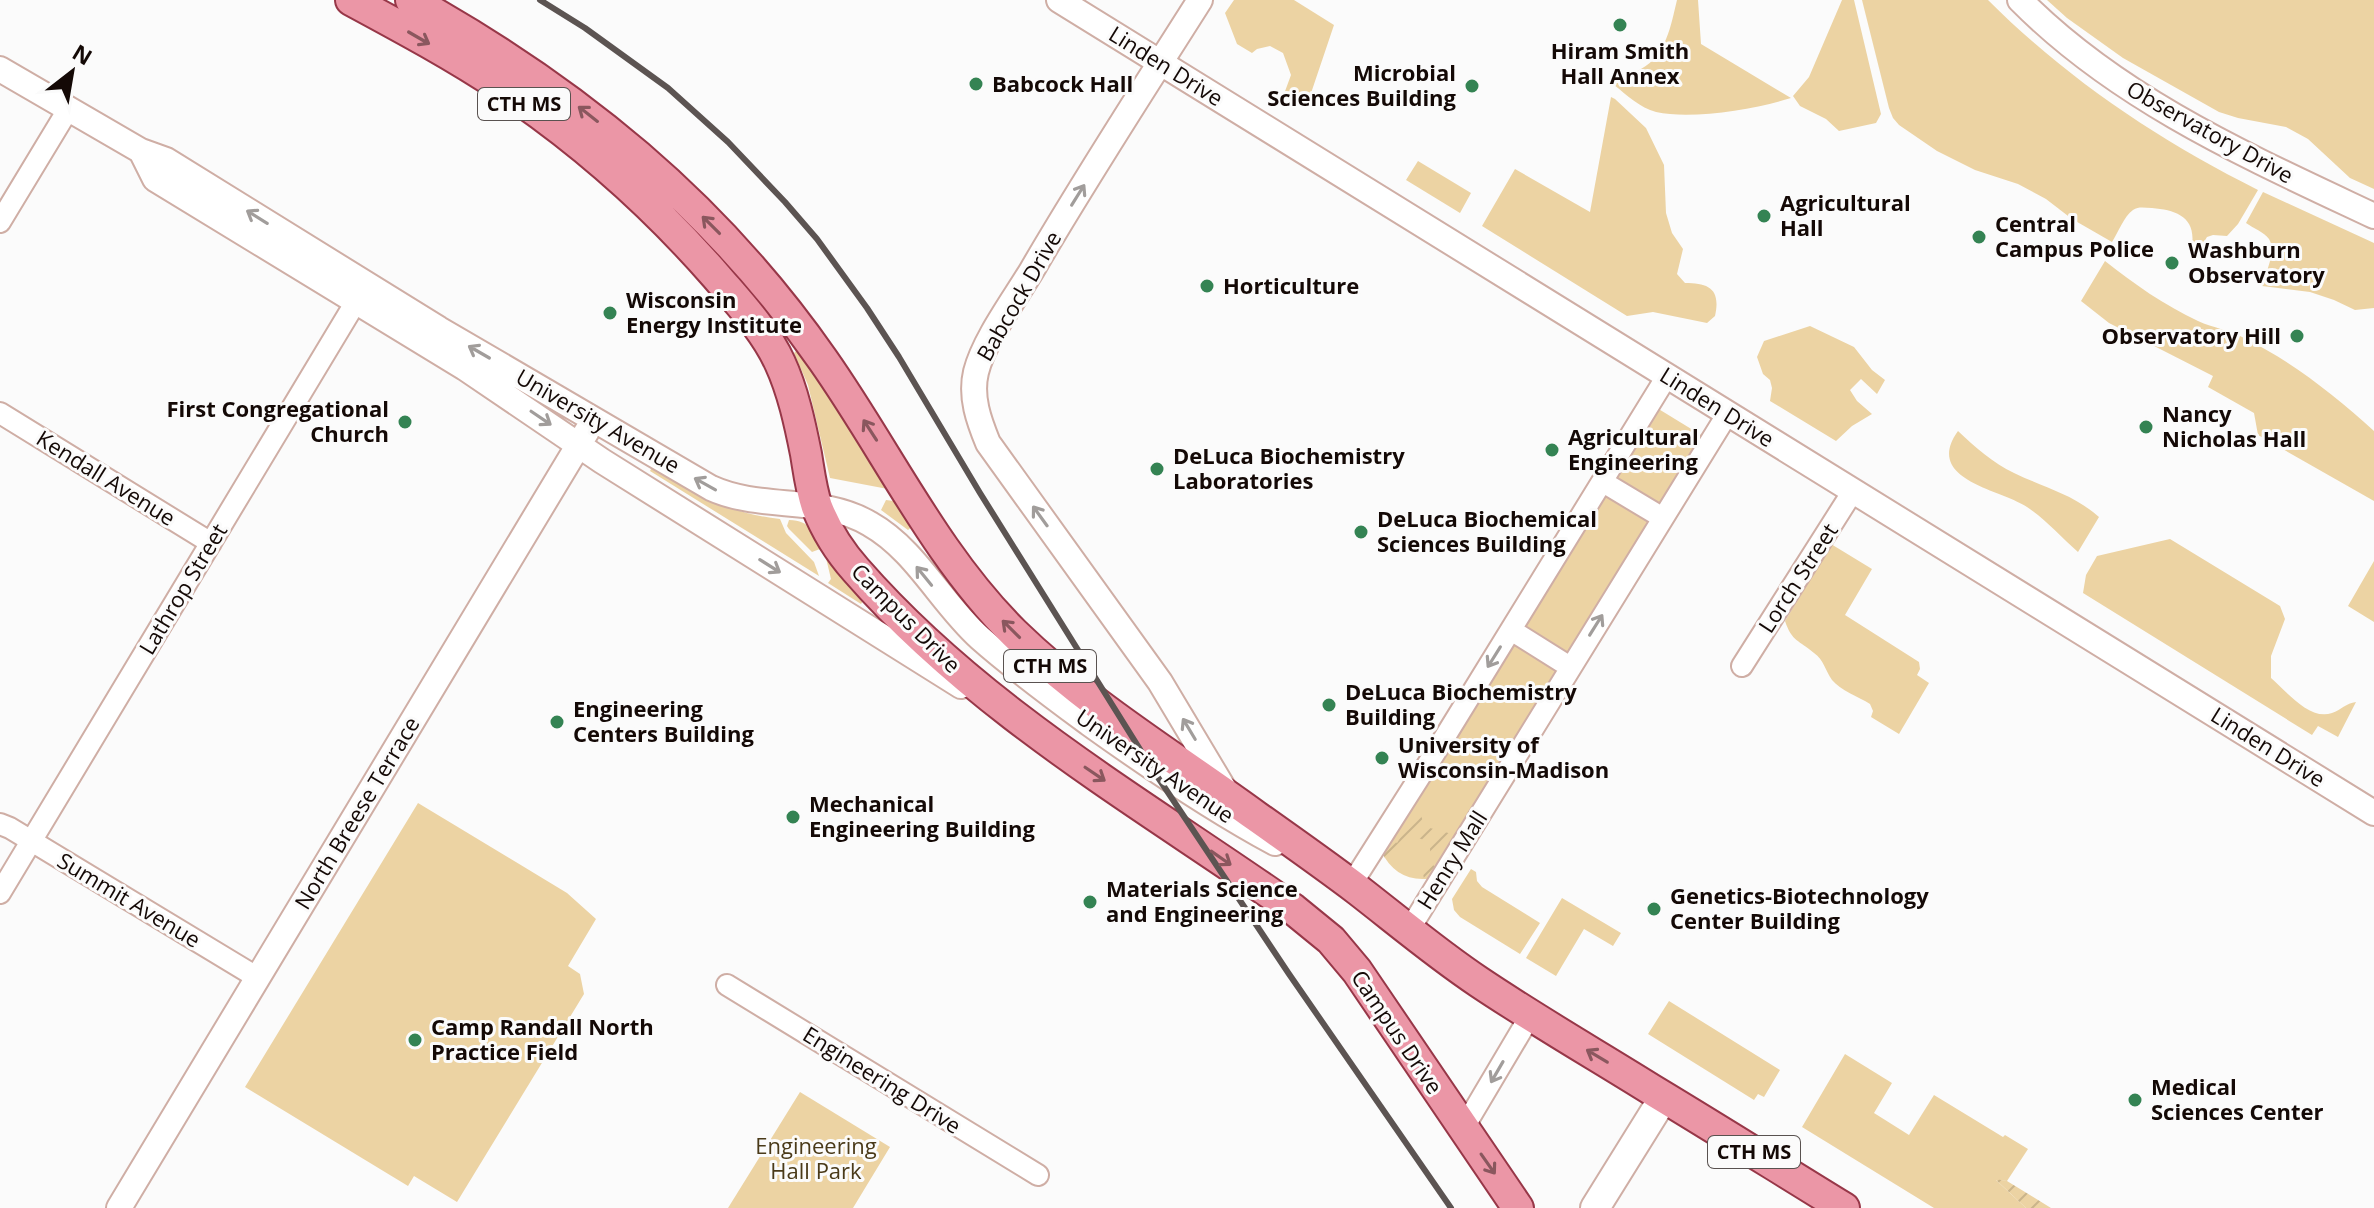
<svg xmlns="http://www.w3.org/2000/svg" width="2374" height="1208" viewBox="0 0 2374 1208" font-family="'Open Sans',sans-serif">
<defs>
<pattern id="garden-furrows" width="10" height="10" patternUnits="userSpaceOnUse" patternTransform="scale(2)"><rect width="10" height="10" fill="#ecd3a3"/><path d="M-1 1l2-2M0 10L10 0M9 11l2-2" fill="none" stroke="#cab48b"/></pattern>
</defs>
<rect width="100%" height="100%" fill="#fbfbfb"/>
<!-- green -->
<path fill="#ecd3a3" d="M1234 0H1294L1334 25 1307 105H1291L1284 94 1291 75 1283 53 1270 46 1257 49 1252 53 1237 44 1225 13Z
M1677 0H1698L1701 44 1791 98C1756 109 1692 120 1656 112 1640 108 1627 95 1614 85L1612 83 1615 75C1624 73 1633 74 1641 69 1666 56 1671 25 1677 0Z
M1842 0H1854L1881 114 1876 123 1839 131 1826 119 1800 106 1793 96 1809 77Z
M1862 0H1988C2067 79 2158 140 2258 190L2238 224 2227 236 2213 235 2207 237 2199 250 2192 245C2196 217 2176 210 2152 208 2145 208 2139 206 2133 210 2124 216 2118 233 2112 242L2072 219 2046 199 2018 184 1975 170 1937 151 1899 125 1893 118 1889 108Z
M2047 0H2374V189L2350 178 2308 139 2286 127 2238 118 2219 112 2123 58 2067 18Z
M1611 97 1615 99 1646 128 1664 165 1666 213 1672 233 1683 249 1677 274 1685 283C1709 283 1721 289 1715 316L1707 323 1653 312 1627 316 1482 226 1515 169 1590 212Z
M1418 161 1471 193 1460 213 1406 180Z
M2263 192 2374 243V308L2355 310 2334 300 2310 292 2262 286C2265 273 2277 252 2269 239 2264 232 2253 228 2246 223Z
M2105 261C2134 284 2164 305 2198 321 2213 328 2230 330 2244 338 2293 362 2334 395 2374 431V501L2258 435 2254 413 2208 387 2213 376 2109 323 2081 301Z
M1810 326 1854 347 1872 370 1885 380 1877 394 1861 379 1850 390 1857 401 1872 414 1852 426 1836 441 1770 401 1772 388 1770 380 1763 374 1757 357 1764 341Z
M799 348 893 490 830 478 808 385 794 353Z
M1657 408 1706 438 1433 878C1409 882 1392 873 1381 851Z
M1958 431C1975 447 1993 463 2014 473 2045 488 2073 494 2099 517L2078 552C2061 537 2045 519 2027 507 2000 489 1923 480 1958 431Z
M652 467C697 494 727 513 780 519L786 533 814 562 819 576 650 471Z
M886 500 901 502 913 526 908 530 881 510Z
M789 520C812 521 810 531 820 549L812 552 789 529 787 526Z
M2170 539 2280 606 2285 619 2271 656V678C2287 692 2310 721 2332 713 2341 710 2346 703 2356 702L2338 737 2318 726 2312 735 2083 593 2086 575 2097 556Z
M1831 544 1872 569 1845 615 1919 662 1920 669 1917 675 1929 683 1899 734 1871 717 1873 711 1870 704C1859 697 1840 690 1832 680 1825 670 1824 660 1814 653 1799 640 1792 642 1785 621Z
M826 558 863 601 861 604 828 583 831 579Z
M2374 561V622L2348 606Z
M418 803 567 893 596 919 568 966 580 974 584 994 457 1202 414 1176 408 1186 245 1087Z
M1471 869 1476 872 1477 881 1482 887 1540 923 1520 954 1460 917 1454 910 1452 899Z
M1562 898 1621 933 1613 946 1584 929 1556 976 1526 958Z
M1669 1001 1780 1070 1764 1097 1758 1094 1754 1100 1648 1034Z
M1845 1054 1892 1083 1874 1113 1909 1135 1934 1095 2003 1137 2005 1135 2028 1149 2007 1181 1996 1180 2026 1208H1934L1802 1127Z
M800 1092 890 1147 853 1208H728Z"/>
<!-- garden -->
<path fill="url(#garden-furrows)" d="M1417 811H1419L1423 821 1430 828 1452 834 1433 865 1438 869 1433 878 1424 879 1422 868C1428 857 1434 853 1427 841L1412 836 1402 844 1399 855 1385 858 1381 851 1390 838 1397 843Z
M1995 1179 2007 1181 2051 1208H2026Z"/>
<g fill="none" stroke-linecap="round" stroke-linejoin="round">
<!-- minor casing -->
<g stroke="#cfaea5" stroke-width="24">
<path id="minor" d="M0 222 69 108
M0 413 211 543
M1603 482 1663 518
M1511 630 1570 667
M1742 666 1853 491
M0 824 10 828 258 978
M1351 885 1438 748 1667 376
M0 893 363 290
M1409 930 1728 413
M727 985 1038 1175
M1463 1129 1530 1016"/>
</g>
<!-- tertiary casing -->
<g stroke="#cfaea5" stroke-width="28">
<path id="tertiary" d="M1059 0 2374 813
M1200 0C1143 90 1085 179 1032 270 1014 300 984 340 976 372 970 397 979 421 988 443L1160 682 1227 794
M2020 0C2119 100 2249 157 2374 216
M0 69 141 151 166 160 439 329 711 488C761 511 822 495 870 524 916 550 941 603 980 638 1015 669 1052 696 1090 724 1150 767 1210 808 1275 843
M141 151 155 179 465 368 602 461 961 686
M119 1208 587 431"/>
</g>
<!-- secondary casing -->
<g stroke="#cfaea5" stroke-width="32">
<path id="secondary" d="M1595 1208 1664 1097"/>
</g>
<!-- primary casing -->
<g stroke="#973748" stroke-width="34">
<path id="primary" d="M351 0C403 28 455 56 503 88 582 141 654 205 716 276 739 303 765 330 780 363 793 391 800 424 806 454 809 472 811 490 817 507 826 530 840 552 856 570 978 710 1142 803 1293 909L1331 940 1357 971 1518 1208
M411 0C575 91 715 205 823 360 887 451 935 555 1014 633 1088 705 1175 757 1257 817 1291 841 1325 865 1358 890 1398 921 1437 954 1479 982 1537 1021 1598 1056 1657 1093 1720 1131 1782 1170 1844 1208"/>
</g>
<!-- minor -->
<use href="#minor" stroke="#fff" stroke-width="20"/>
<!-- tertiary -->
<use href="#tertiary" stroke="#fff" stroke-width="24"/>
<!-- secondary -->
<use href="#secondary" stroke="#fff" stroke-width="28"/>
<!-- primary -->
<use href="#primary" stroke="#eb96a6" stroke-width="30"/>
<!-- rail -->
<path stroke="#5c5452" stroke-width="6" d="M540 0 585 28 668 88 728 142 785 202 817 239 867 308 899 357 980 493 1151 767 1289 974 1451 1208"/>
</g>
<!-- one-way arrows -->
<defs><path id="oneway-shaft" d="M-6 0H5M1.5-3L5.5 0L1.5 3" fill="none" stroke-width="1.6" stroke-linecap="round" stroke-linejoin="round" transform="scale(2)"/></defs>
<g stroke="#8a575e">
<use href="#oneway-shaft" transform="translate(419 38) rotate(30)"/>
<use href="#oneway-shaft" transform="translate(588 114) rotate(-142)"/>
<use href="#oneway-shaft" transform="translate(711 225) rotate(-135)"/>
<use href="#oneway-shaft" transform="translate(870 430) rotate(-123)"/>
<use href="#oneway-shaft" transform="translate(1011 629) rotate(-135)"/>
<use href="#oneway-shaft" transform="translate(1095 774) rotate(34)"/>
<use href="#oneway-shaft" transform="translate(1221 858) rotate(35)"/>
<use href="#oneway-shaft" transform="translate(1597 1056) rotate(-149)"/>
<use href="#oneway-shaft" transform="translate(1488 1164) rotate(55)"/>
</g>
<g stroke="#a19d9b">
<use href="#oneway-shaft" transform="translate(1078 195) rotate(-58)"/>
<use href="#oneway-shaft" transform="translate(257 217) rotate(-148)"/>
<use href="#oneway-shaft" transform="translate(479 352) rotate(-150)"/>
<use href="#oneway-shaft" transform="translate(541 418) rotate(34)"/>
<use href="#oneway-shaft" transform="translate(705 484) rotate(-151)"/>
<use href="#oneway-shaft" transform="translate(1040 516) rotate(-126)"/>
<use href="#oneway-shaft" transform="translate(770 566) rotate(32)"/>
<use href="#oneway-shaft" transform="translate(924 576) rotate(-129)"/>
<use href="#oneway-shaft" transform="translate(1596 625) rotate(-58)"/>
<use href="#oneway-shaft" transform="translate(1494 657) rotate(122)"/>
<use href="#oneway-shaft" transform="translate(1189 729) rotate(-121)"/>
<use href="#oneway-shaft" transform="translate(1497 1072) rotate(120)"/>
</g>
<!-- markers -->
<g fill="#348353" stroke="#fbfbfb" stroke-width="3">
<circle cx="1620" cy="25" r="8"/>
<circle cx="976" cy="84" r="8"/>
<circle cx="1472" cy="86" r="8"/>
<circle cx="1764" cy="216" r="8"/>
<circle cx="1979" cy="237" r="8"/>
<circle cx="2172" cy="263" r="8"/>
<circle cx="1207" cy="286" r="8"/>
<circle cx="610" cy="313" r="8"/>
<circle cx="2297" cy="336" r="8"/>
<circle cx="405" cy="422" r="8"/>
<circle cx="2146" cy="427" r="8"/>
<circle cx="1552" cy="450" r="8"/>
<circle cx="1157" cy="469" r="8"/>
<circle cx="1361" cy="532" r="8"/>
<circle cx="1329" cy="705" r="8"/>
<circle cx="557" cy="722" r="8"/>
<circle cx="1382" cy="758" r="8"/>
<circle cx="793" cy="817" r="8"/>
<circle cx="1090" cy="902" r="8"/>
<circle cx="1654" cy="909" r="8"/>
<circle cx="415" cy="1040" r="8"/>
<circle cx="2135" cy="1100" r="8"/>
</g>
<g text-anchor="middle" stroke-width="6" stroke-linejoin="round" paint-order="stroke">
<!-- shield labels -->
<g fill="#fbfbfb" stroke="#595250" stroke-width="2">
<rect x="478" y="88" width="92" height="32" rx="6"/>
<rect x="1004" y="650" width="92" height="32" rx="6"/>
<rect x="1708" y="1136" width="92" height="32" rx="6"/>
</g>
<g font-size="20" font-weight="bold" fill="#140906">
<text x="524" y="111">CTH MS</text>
<text x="1050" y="673">CTH MS</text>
<text x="1754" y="1159">CTH MS</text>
</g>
<!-- poi labels -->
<g font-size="22" font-weight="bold" fill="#140906" stroke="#fbfbfb" text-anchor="start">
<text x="1620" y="59" text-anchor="middle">Hiram Smith<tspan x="1620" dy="25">Hall Annex</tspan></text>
<text x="1456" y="81" text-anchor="end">Microbial<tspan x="1456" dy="25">Sciences Building</tspan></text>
<text x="992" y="92">Babcock Hall</text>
<text x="1780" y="211">Agricultural<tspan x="1780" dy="25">Hall</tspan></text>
<text x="1995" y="232">Central<tspan x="1995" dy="25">Campus Police</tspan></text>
<text x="2188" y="258">Washburn<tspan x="2188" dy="25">Observatory</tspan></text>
<text x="1223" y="294">Horticulture</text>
<text x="626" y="308">Wisconsin<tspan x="626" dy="25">Energy Institute</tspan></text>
<text x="2281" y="344" text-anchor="end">Observatory Hill</text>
<text x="389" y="417" text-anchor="end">First Congregational<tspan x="389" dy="25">Church</tspan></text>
<text x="2162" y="422">Nancy<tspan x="2162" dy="25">Nicholas Hall</tspan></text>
<text x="1568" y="445">Agricultural<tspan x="1568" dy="25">Engineering</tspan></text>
<text x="1173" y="464">DeLuca Biochemistry<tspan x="1173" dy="25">Laboratories</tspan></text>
<text x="1377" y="527">DeLuca Biochemical<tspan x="1377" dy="25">Sciences Building</tspan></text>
<text x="1345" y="700">DeLuca Biochemistry<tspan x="1345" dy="25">Building</tspan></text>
<text x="573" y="717">Engineering<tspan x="573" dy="25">Centers Building</tspan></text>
<text x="1398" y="753">University of<tspan x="1398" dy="25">Wisconsin-Madison</tspan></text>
<text x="809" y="812">Mechanical<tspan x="809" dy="25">Engineering Building</tspan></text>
<text x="1106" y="897">Materials Science<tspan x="1106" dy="25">and Engineering</tspan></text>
<text x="1670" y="904">Genetics-Biotechnology<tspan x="1670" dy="25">Center Building</tspan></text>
<text x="431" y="1035">Camp Randall North<tspan x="431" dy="25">Practice Field</tspan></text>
<text x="2151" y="1095">Medical<tspan x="2151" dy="25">Sciences Center</tspan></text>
</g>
<!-- street labels -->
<g font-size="22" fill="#140906" stroke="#fbfbfb">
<text transform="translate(1166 66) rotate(32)" y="8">Linden Drive</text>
<text transform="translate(2210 132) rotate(29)" y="8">Observatory Drive</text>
<text transform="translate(1019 296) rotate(-60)" y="8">Babcock Drive</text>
<text transform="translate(1717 407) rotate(32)" y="8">Linden Drive</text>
<text transform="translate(598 421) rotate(30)" y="8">University Avenue</text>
<text transform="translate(106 478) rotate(32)" y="8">Kendall Avenue</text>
<text transform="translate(1798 578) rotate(-57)" y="8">Lorch Street</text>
<text transform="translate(183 589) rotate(-59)" y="8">Lathrop Street</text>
<text transform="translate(906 618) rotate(45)" y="8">Campus Drive</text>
<text transform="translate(2268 747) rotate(32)" y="8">Linden Drive</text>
<text transform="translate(1155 766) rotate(34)" y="8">University Avenue</text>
<text transform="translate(357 813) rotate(-59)" y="8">North Breese Terrace</text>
<text transform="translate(1452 860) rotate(-58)" y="8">Henry Mall</text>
<text transform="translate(129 900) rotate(31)" y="8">Summit Avenue</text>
<text transform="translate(1397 1032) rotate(56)" y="8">Campus Drive</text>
<text transform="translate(882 1080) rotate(32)" y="8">Engineering Drive</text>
</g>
<!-- park labels -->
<g font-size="22" fill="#4a3a19" stroke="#fbfbfb">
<text x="816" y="1154">Engineering<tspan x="816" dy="25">Hall Park</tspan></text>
</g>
</g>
<!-- north arrow -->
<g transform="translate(72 72) rotate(31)" stroke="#fbfbfb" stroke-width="6" paint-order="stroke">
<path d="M0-6L14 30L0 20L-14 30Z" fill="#140906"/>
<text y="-12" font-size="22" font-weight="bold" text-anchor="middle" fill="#140906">N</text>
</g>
</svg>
